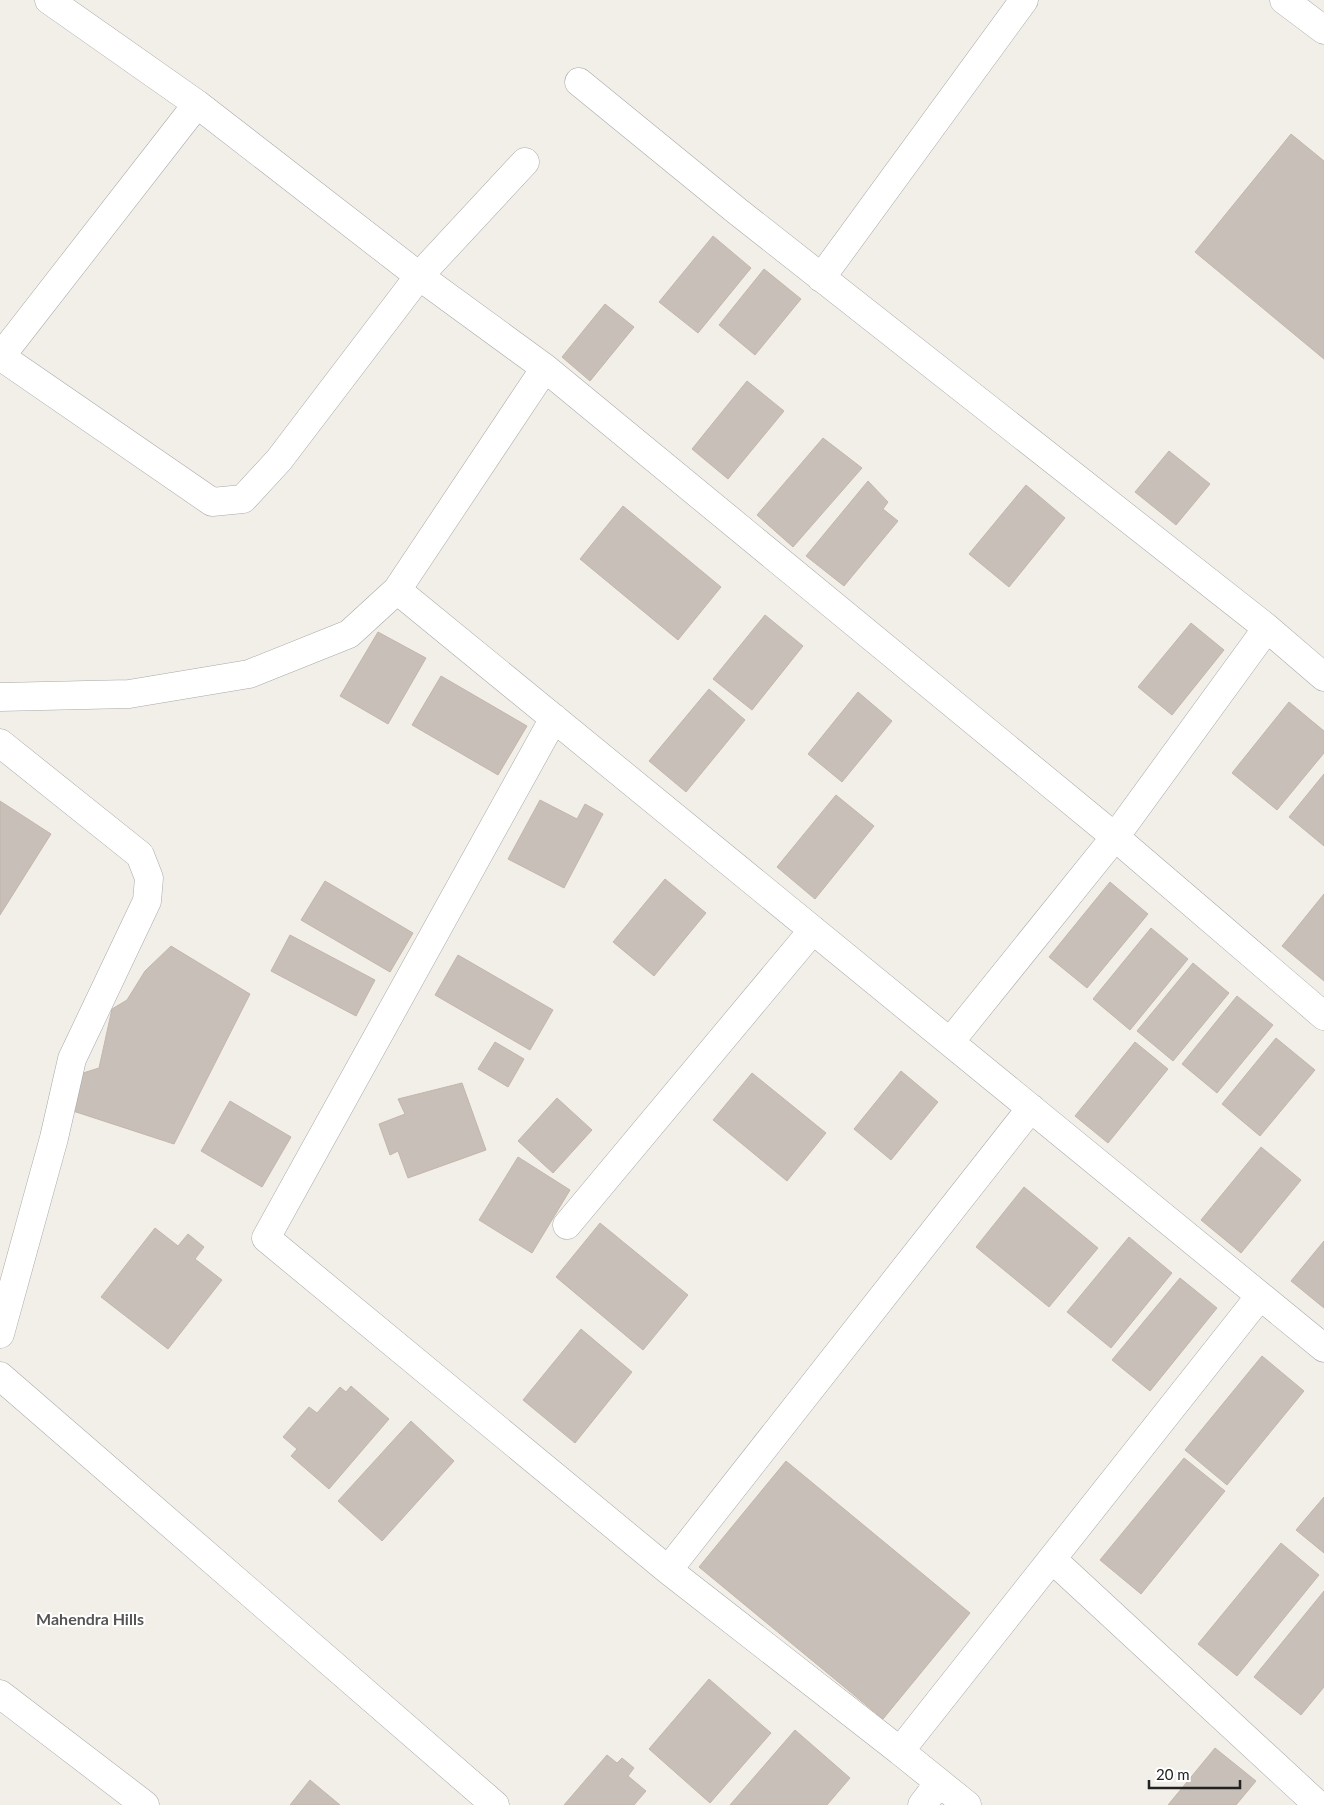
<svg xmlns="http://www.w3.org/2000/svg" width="1324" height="1805" viewBox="0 0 1324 1805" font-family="Lato,sans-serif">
<rect width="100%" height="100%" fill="#f2efe9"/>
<!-- building -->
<path fill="#c7bfb8" stroke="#c4b6ab" d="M1291 134 1324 161V359L1195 252Z
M713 236 751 268 698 333 659 302Z
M764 269 801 299 755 355 719 325Z
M605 304 634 327 590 381 562 357Z
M747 381 784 411 728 479 692 449Z
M823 438 862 468 793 547 757 515Z
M1169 451 1210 484 1176 525 1135 492Z
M868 481 888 502 883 509 898 521 844 586 806 556Z
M1026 485 1065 518 1009 587 969 554Z
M623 506 721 587 678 640 580 559Z
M765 615 803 646 752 710 713 679Z
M1191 623 1224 650 1172 715 1138 687Z
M378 632 426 658 388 724 340 696Z
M441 676 527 726 498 775 412 725Z
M709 689 745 720 686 792 649 761Z
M858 692 892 721 842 782 808 754Z
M1289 702 1324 731V753L1277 810 1232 773Z
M1324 774V846L1289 817Z
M836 795 874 826 815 899 777 867Z
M540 800 577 819 585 804 603 814 564 888 508 859Z
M0 801 51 834 0 915Z
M665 879 706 913 654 976 613 942Z
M325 881 413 933 390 972 301 920Z
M1110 882 1148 914 1087 988 1049 957Z
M1324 894V981L1282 946Z
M1151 928 1188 959 1130 1030 1093 999Z
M290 935 375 980 356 1016 271 971Z
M171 946 250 994 174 1144 73 1111 83 1073 99 1068 112 1009 127 1000 145 971Z
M458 955 553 1010 530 1050 435 995Z
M1193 963 1229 993 1173 1061 1137 1031Z
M1237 996 1273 1025 1217 1093 1182 1064Z
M1276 1038 1315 1070 1260 1136 1222 1104Z
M495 1042 524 1059 508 1087 478 1069Z
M1135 1042 1168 1069 1108 1143 1075 1116Z
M901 1071 938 1102 891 1160 854 1129Z
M752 1073 826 1133 787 1181 713 1120Z
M462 1083 486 1150 408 1178 398 1151 390 1155 379 1124 405 1114 398 1099Z
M557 1098 592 1130 553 1173 518 1141Z
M230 1101 291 1137 262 1187 201 1151Z
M1261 1147 1301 1180 1241 1253 1201 1220Z
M518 1157 570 1190 532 1253 479 1220Z
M1024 1187 1098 1248 1049 1307 976 1247Z
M600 1223 688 1295 643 1350 556 1277Z
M155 1228 178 1246 188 1234 204 1247 195 1259 222 1280 168 1349 101 1297Z
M1129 1237 1172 1273 1111 1348 1067 1312Z
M1324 1241V1308L1291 1281Z
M1180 1278 1217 1308 1150 1391 1112 1360Z
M581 1329 632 1372 575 1443 523 1400Z
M1262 1356 1304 1391 1227 1485 1185 1450Z
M351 1386 389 1419 329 1489 291 1456 297 1449 283 1437 309 1407 317 1413 340 1387 346 1392Z
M411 1421 454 1461 382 1541 338 1501Z
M1184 1458 1225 1491 1141 1594 1100 1560Z
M786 1461 970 1613 883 1719 699 1567Z
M1324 1497V1553L1296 1530Z
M1281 1543 1319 1575 1237 1676 1198 1644Z
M1324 1591V1687L1301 1715 1254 1677Z
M709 1679 771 1733 710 1803 649 1749Z
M795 1730 850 1778 827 1805H730Z
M1215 1748 1256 1781 1236 1805H1168Z
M607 1755 617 1763 622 1758 634 1768 628 1776 646 1791 634 1805H564Z
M310 1780 340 1805H290Z"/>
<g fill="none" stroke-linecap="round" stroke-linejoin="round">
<!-- minor casing -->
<g stroke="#a9a9a9" stroke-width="29">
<path id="minor" d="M49 0 197 104 419 276 545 368 397 590
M1284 0 1324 30
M579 82 737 211 1267 628 1324 677
M821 278 1024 0
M0 356 212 502 243 499 279 460 419 276 525 162
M1 356 197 104
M545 368 1115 837 1324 1016
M0 697 129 694 249 674 349 634 397 590 1324 1348
M554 718 266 1238 668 1570
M0 743 140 855 149 878 147 901 72 1059 54 1138 0 1334
M950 1042 1115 837 1267 628
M1031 1108 668 1570 900 1751 1260 1296
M567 1225 813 930
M0 1376 495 1805
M1052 1559 1318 1805
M0 1694 145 1805
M900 1751 967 1805
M922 1805 939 1783"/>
</g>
<!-- minor -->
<use href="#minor" stroke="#fff" stroke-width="28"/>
</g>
<g text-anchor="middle" stroke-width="4" stroke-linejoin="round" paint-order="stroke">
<!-- neighbourhood labels -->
<g font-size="16" font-weight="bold" fill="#555" stroke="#fff">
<text x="90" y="1625">Mahendra Hills</text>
</g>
</g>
<!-- scale -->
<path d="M1149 1780v8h91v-8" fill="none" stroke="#222222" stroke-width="2.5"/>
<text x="1156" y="1780" font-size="15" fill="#222222" stroke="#ffffff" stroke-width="4" paint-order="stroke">20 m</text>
</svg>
